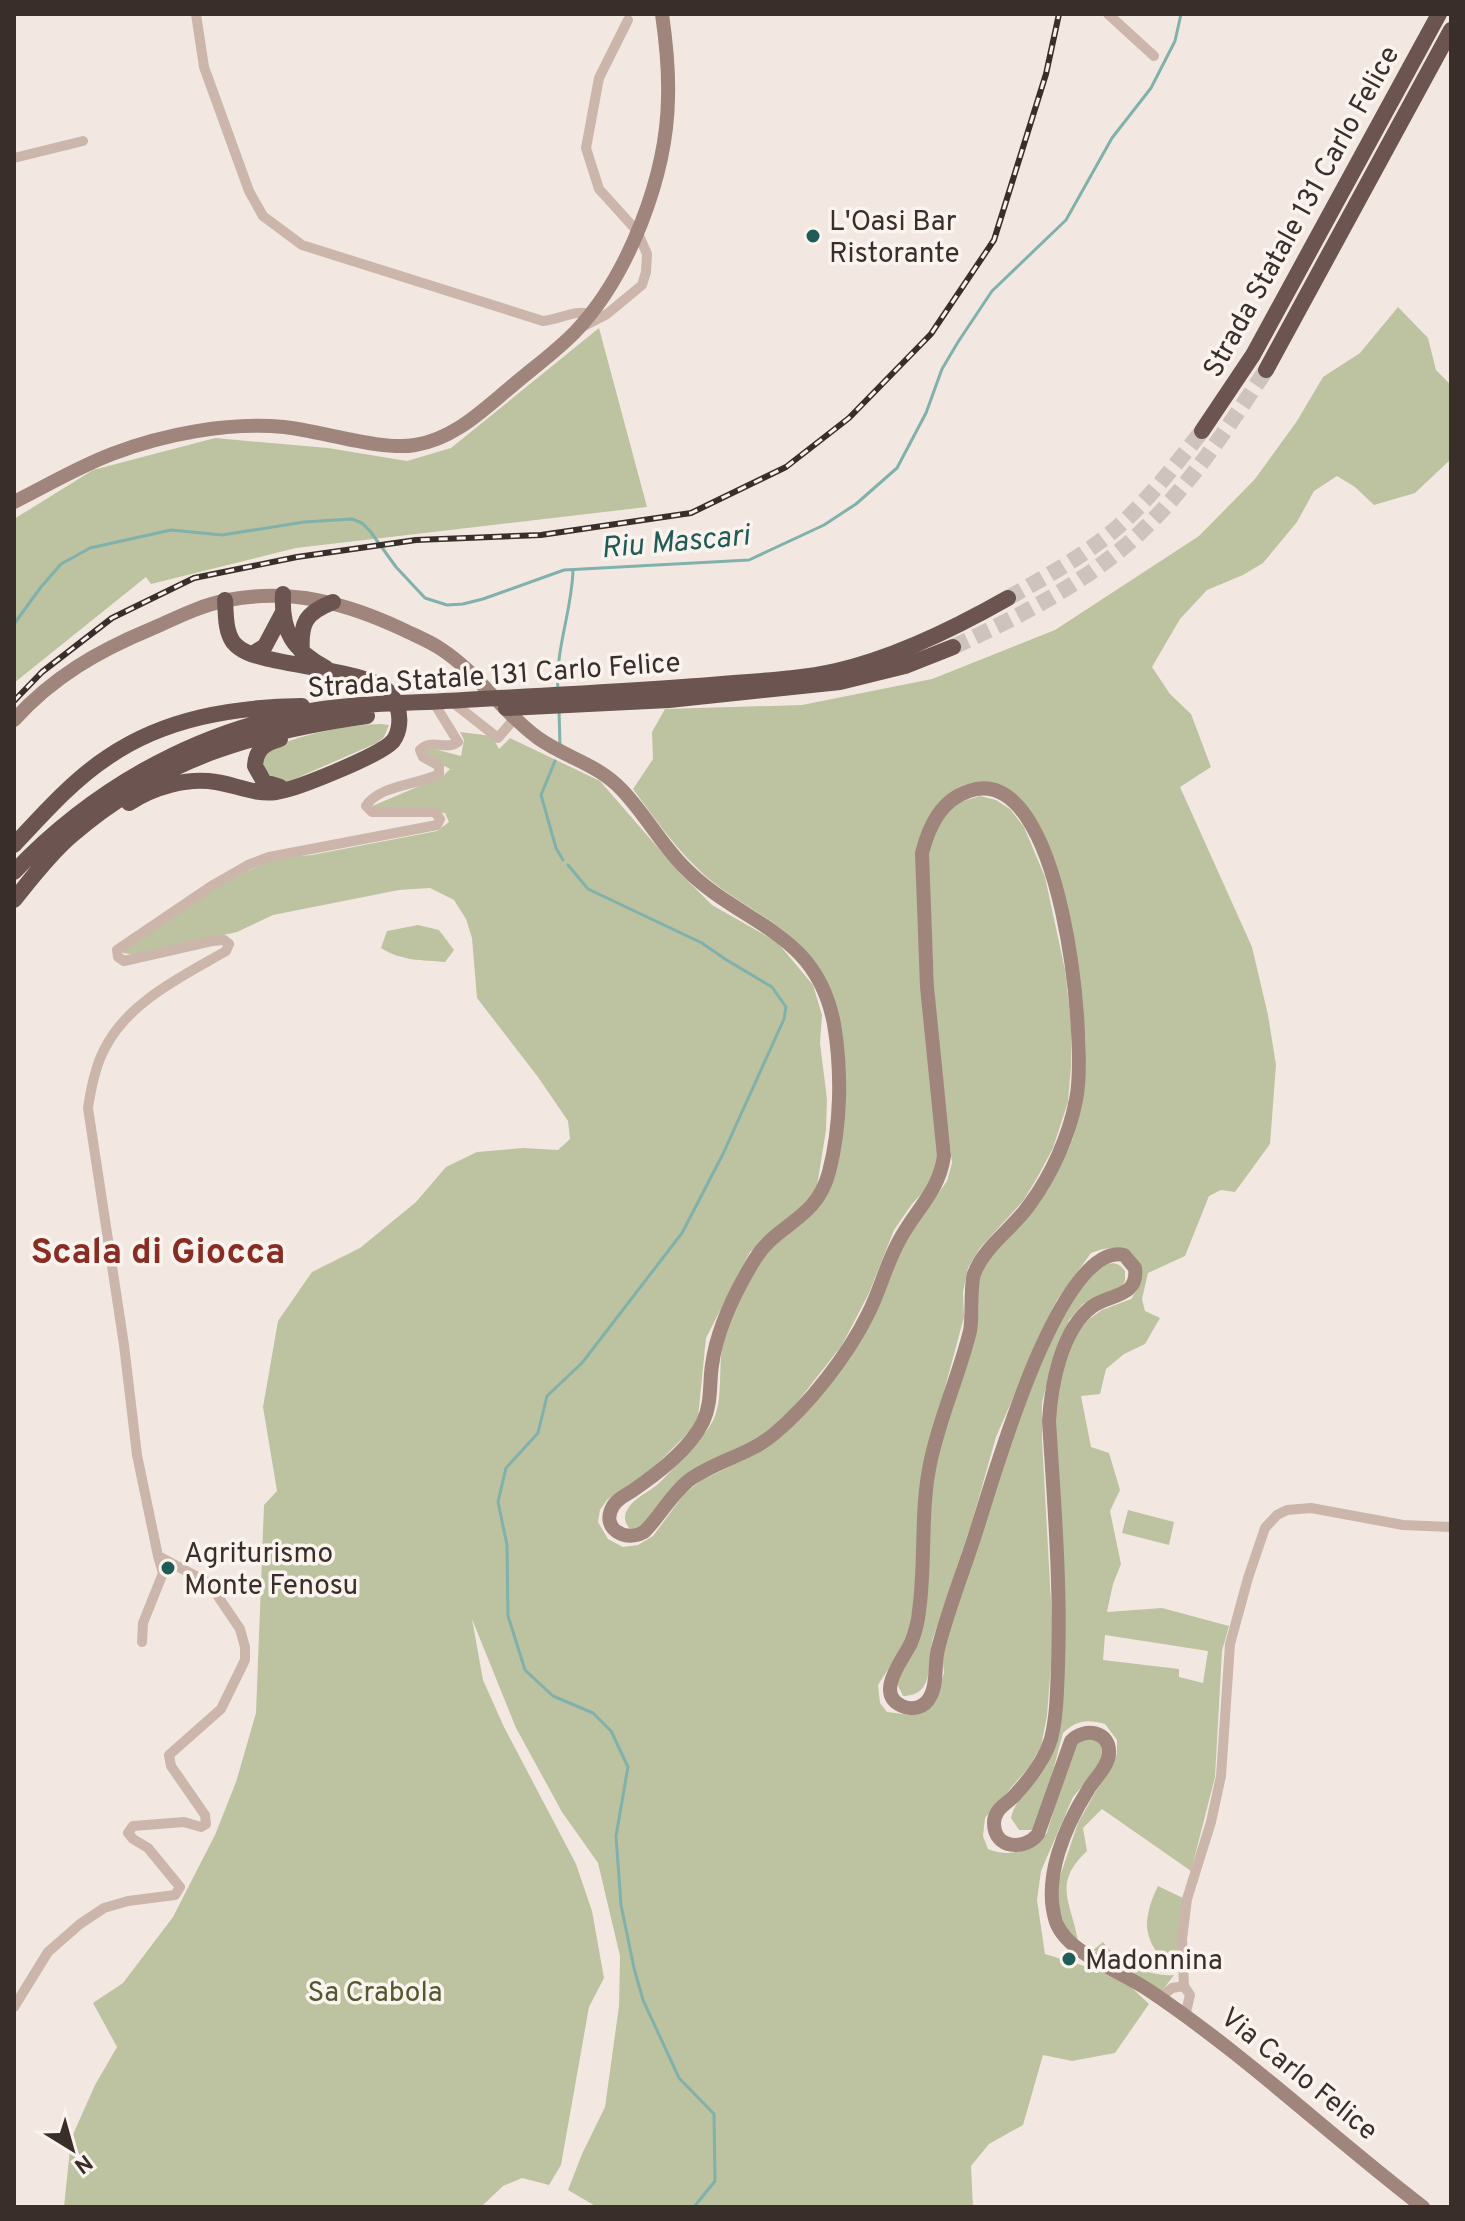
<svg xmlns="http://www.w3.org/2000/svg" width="1465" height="2221" viewBox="0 0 1465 2221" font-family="Overpass,sans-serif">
<rect width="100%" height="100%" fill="#f3e8e1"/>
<!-- green -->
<path fill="#bdc3a0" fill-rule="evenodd" d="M1398 307 1428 338 1436 370 1451 385V459L1415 493 1374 505 1355 487 1337 476 1314 491 1297 522 1263 563 1243 575 1207 590 1180 619 1152 667 1170 694 1191 714 1211 767 1180 787 1252 947 1268 1015 1276 1065 1270 1144 1235 1192 1221 1190 1209 1196 1185 1256 1148 1273 1142 1299 1145 1311 1160 1318 1145 1344 1124 1354 1106 1369 1100 1394 1081 1396 1091 1447 1109 1453 1120 1490 1110 1511 1121 1564 1113 1584 1107 1612 1162 1608 1229 1626 1222 1651 1215 1777 1191 1871 1102 1809 1083 1828 1087 1851C1052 1884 1071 1901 1078 1941L1066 1929 1057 1903 1059 1879 1078 1823 1117 1754V1740L1105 1724C1087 1719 1077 1720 1063 1733L1041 1816 1033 1830H1019L1011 1818C1015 1797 1037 1784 1047 1765 1053 1754 1056 1741 1059 1729L1052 1415 1067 1356 1076 1335 1089 1319 1102 1310 1131 1299 1137 1290 1129 1253C1115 1245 1105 1248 1091 1253L1057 1300 1047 1320 996 1437 972 1522 933 1638C927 1661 936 1696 903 1696L896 1682 915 1646 933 1466 978 1317C980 1300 976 1283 982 1267 1000 1243 1019 1219 1037 1194 1050 1177 1066 1159 1073 1138 1082 1109 1086 1078 1086 1048 1086 1030 1082 1011 1080 993 1074 937 1056 776 975 783 945 785 928 817 919 841L938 1163 929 1186 912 1204 894 1230 869 1293 842 1345 792 1409 757 1440 675 1484 640 1527 630 1529C624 1522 623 1515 629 1507 635 1498 648 1492 657 1485 671 1472 699 1442 710 1426 724 1405 718 1373 722 1349 726 1323 739 1299 752 1277 757 1269 762 1258 769 1251 794 1224 819 1221 831 1180 852 1111 856 1005 804 949 773 916 729 900 698 869 673 845 653 816 633 789L653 759 652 732 665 709 802 705 932 679 1055 630 1199 536 1255 479 1297 421 1323 377 1360 353ZM1105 1635 1208 1651 1203 1683 1179 1677V1669L1103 1660Z
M599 328 647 507 296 548 151 584 146 577 14 683V519L93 470 215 438 328 448 407 461 451 448Z
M381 724 389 725 384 737 377 743 283 784C266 774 260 771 264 751 298 735 344 725 381 724Z
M460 732 492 736 499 749 510 738 600 781 679 872 712 905 777 942 813 985 822 1015 820 1043 827 1099 826 1130 817 1186 806 1206 750 1252 706 1338 698 1418 692 1429 653 1468 607 1500 600 1510 598 1522 608 1539 623 1547 638 1545 653 1536 685 1493 702 1480 756 1454 815 1400 905 1241 947 1181 952 1163 935 1008 928 853 941 817 957 803 980 796 996 800 1010 809 1024 827 1045 877 1065 970 1071 1024V1066L1068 1102 1053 1148 1037 1178 1023 1201 980 1248 968 1268 963 1292 964 1317 926 1458 916 1592 907 1640 878 1685 880 1703 887 1712 912 1715 936 1698 944 1673 942 1651C965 1579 988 1507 1014 1435 1024 1407 1032 1376 1045 1349 1054 1331 1101 1236 1125 1271V1281L1120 1288 1083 1304 1069 1320 1046 1386 1042 1403V1439L1053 1638 1047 1716 1041 1746 1029 1767 985 1818 983 1836 988 1849C1011 1858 1030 1851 1047 1833L1073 1745 1085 1737 1099 1741 1104 1749 1102 1763 1073 1797 1041 1871 1037 1900 1045 1954 1097 1970 1131 1987 1149 2004 1115 2053 1072 2061 1043 2055 1023 2125 989 2144 971 2166 973 2207H597L568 2190 582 2154 605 2107 619 2006 620 1956 598 1863 562 1812 516 1728 472 1619 483 1680 504 1727 576 1864 592 1911 604 1978 589 2007 561 2165 549 2185 522 2178 503 2186 481 2207H64L71 2139 95 2085 117 2047 93 2003 123 1983 173 1917 215 1835 236 1782 256 1713 264 1505 277 1491 263 1407 278 1321 312 1272 360 1248 416 1202 446 1167 477 1152 523 1148 558 1150 570 1139 568 1121 538 1077 477 998 472 938 466 919 454 900 430 888 399 890 273 915 237 932 135 955 123 953 125 948 180 910 240 874 278 858 312 855 437 831 449 822 445 813 370 807 443 776 450 769 424 755 426 750 434 749 461 756 464 740Z
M418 925 439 930 454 950 445 962C422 960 401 961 381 948L387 931Z
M1128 1510 1174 1522 1169 1545 1122 1533Z
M1158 1886 1183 1898 1178 1965C1160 1965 1146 1939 1147 1923 1148 1909 1152 1898 1158 1886Z
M1103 1942C1118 1963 1149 1977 1174 1975L1162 1991 1093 1950Z"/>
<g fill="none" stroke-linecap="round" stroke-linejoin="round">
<!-- stream -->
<path stroke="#80b1ab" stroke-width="3" d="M14 624 41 587 61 564 90 548 171 530 222 535 304 522 352 519 362 523 370 531 396 567 425 598 447 605 463 604 483 599 564 570 749 560 824 525 856 504 897 468 926 413 942 369 958 342 992 291 1066 220 1112 138 1151 88 1175 41 1181 14
M558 691C555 649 572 611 573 570
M559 710 560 746
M555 761 541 795 556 848 563 860
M568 865 588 889 702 943 725 959 772 987 786 1007 784 1019 723 1154 682 1233 582 1363 547 1396 538 1433 506 1468 498 1502 507 1545 508 1616 525 1670 553 1696 593 1713 611 1731 628 1767 616 1836 621 1905 634 1968 643 2000 679 2078 714 2114 715 2181 694 2207"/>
<!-- trunk-tunnel -->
<path stroke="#cec3bd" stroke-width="16" stroke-dasharray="16 8" stroke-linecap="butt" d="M1008 598C1047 576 1086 555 1119 526 1150 498 1176 464 1202 431
M953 647C1016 618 1078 587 1131 541 1185 493 1226 430 1266 370"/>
<!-- minor -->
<path stroke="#ccb6ac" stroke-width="10" d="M196 14 204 67 249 191 263 216 302 245 543 321C559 320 575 309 590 314
M1108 14 1154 56
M14 158 83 141
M582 327 607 314 642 285 646 272 647 254 637 231 599 189 586 148 599 78 628 20
M451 701 498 738 514 719
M158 1556 137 1455 124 1345 88 1108C91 1088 95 1066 105 1048 129 1001 183 976 226 951L229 944 224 940 212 941 124 961 118 957 117 950 213 885 248 865 269 857 437 825 440 819 435 812H372L366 806C379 785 418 785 439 774V766L423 757 420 750C431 738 447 751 458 742L434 703 437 700
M1160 1998 1172 1988 1184 1986
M14 2007 48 1952 80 1924 104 1908 128 1901 175 1895 180 1887 148 1848 133 1839 128 1833 133 1826 184 1822 201 1827 206 1824 205 1815 171 1766 169 1755 221 1709 245 1660V1647L240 1629 209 1583 158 1556 163 1573 143 1623 142 1642
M1185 2016 1190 1995 1184 1986 1182 1939 1187 1899 1211 1822 1221 1776 1230 1644 1248 1578 1265 1528 1277 1515 1287 1510 1311 1508 1403 1525 1451 1527"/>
<!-- secondary -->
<path stroke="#a0857d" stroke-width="14" d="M14 502C46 486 78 467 112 454 164 434 228 422 284 427 321 431 382 451 415 445 454 439 483 410 512 386 533 368 557 351 576 331 629 275 667 175 668 98 669 70 666 42 662 14
M14 720C53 677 98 651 151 629 176 618 201 605 228 600 291 588 347 603 404 630 416 636 429 641 441 649 478 673 502 712 538 738 566 758 598 764 622 790 645 814 661 844 684 867 741 926 816 929 834 1024 842 1071 841 1126 829 1172 816 1221 778 1222 755 1259 736 1290 717 1328 712 1365 709 1385 712 1403 703 1422 689 1450 657 1474 632 1491 626 1495 617 1499 613 1506 600 1528 625 1543 644 1532 660 1516 671 1495 688 1481 714 1461 748 1456 774 1434 809 1405 848 1355 868 1314 880 1291 886 1264 899 1241 915 1210 939 1192 944 1156L927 987 922 853C929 826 941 800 969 791 1063 759 1088 1044 1076 1100 1069 1136 1052 1174 1030 1204 1013 1229 985 1245 974 1274 970 1285 973 1315 970 1331 959 1376 939 1419 930 1464 920 1512 926 1563 919 1611 918 1622 915 1633 911 1643 903 1660 874 1693 902 1706 913 1711 925 1707 930 1697 938 1684 934 1663 938 1649 948 1609 964 1570 976 1532 992 1483 1059 1240 1124 1255L1135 1268C1139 1297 1110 1294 1093 1306 1061 1329 1051 1386 1049 1421 1054 1502 1061 1585 1058 1666 1057 1690 1057 1715 1051 1739 1045 1759 1029 1780 1015 1795 1007 1804 994 1809 994 1823 994 1849 1025 1851 1038 1834L1071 1741C1084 1727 1111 1731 1109 1754 1108 1767 1094 1779 1088 1790 1065 1826 1042 1879 1056 1922 1067 1953 1120 1971 1147 1989 1246 2055 1329 2135 1423 2207"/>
<!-- trunk -->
<path stroke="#6c5450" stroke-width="16" d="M1266 370 1451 30
M1202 431 1253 355 1439 14
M283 594C281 632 293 650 326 668
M302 653C300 623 305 613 333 602
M252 654 265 646 282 614
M506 708 669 700 840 682 905 666 953 647
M280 787 264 782 255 766C256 749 265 743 280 739
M129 803C153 787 188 777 216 782 236 785 256 795 276 792 295 790 381 755 393 741 400 732 401 717 397 706 395 700 389 691 383 687 365 674 291 665 265 658 253 655 241 652 233 642 225 630 226 614 225 600
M14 845C43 814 73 780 108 757 165 718 234 707 302 706
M14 872C91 791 190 734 300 713 347 703 397 704 444 701 533 696 622 692 710 685 752 681 796 680 836 671 894 658 957 627 1008 598
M14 900C31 879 50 854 71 836 160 759 253 732 367 716"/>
<!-- rail casing -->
<g stroke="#3a2e2b" stroke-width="6">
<path id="rail" d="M14 701 42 672 112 618 194 578 297 557 416 540 541 535 691 513 786 467 849 418 931 334 994 240 1046 74 1059 14"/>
</g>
<!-- rail -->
<use href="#rail" stroke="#fbf3ee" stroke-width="3" stroke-dasharray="9" stroke-linecap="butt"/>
</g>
<!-- markers -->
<g fill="#205c57" stroke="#fbf3ee" stroke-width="3">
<circle cx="813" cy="236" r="8"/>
<circle cx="168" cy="1568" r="8"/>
<circle cx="1069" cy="1959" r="8"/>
</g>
<g text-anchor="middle" stroke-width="7" stroke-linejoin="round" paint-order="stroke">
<!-- street labels -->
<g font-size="28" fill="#3a2e2b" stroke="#fbf3ee">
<text transform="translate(1300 211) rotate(-61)" y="10">Strada Statale 131 Carlo Felice</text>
<text transform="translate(494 674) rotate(-4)" y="10">Strada Statale 131 Carlo Felice</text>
<text transform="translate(1300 2073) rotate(39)" y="10">Via Carlo Felice</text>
</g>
<!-- poi labels -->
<g font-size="28" fill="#3a2e2b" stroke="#fbf3ee" text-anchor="start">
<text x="829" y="230">L'Oasi Bar<tspan x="829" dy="32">Ristorante</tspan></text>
<text x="184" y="1562">Agriturismo<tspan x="184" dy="32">Monte Fenosu</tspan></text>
<text x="1085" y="1969">Madonnina</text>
</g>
<!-- park labels -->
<g font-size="28" fill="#50592f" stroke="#fbf3ee">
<text x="375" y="2001">Sa Crabola</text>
</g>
<!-- water labels -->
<g font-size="30" font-style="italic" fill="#205c57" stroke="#fbf3ee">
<text transform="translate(675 541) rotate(-5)" y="10">Riu Mascari</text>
</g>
<!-- district labels -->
<g font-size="36" font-weight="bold" fill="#892d24" stroke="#fbf3ee">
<text x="158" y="1263">Scala di Giocca</text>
</g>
</g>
<!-- border -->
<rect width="1465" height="2221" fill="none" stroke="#3a2e2b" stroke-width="32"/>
<!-- north arrow -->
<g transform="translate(72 2149) rotate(143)" stroke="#fbf3ee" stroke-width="6" paint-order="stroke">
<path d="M0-6L14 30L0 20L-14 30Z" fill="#3a2e2b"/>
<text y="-12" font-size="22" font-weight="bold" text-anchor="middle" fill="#3a2e2b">N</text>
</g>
</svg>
